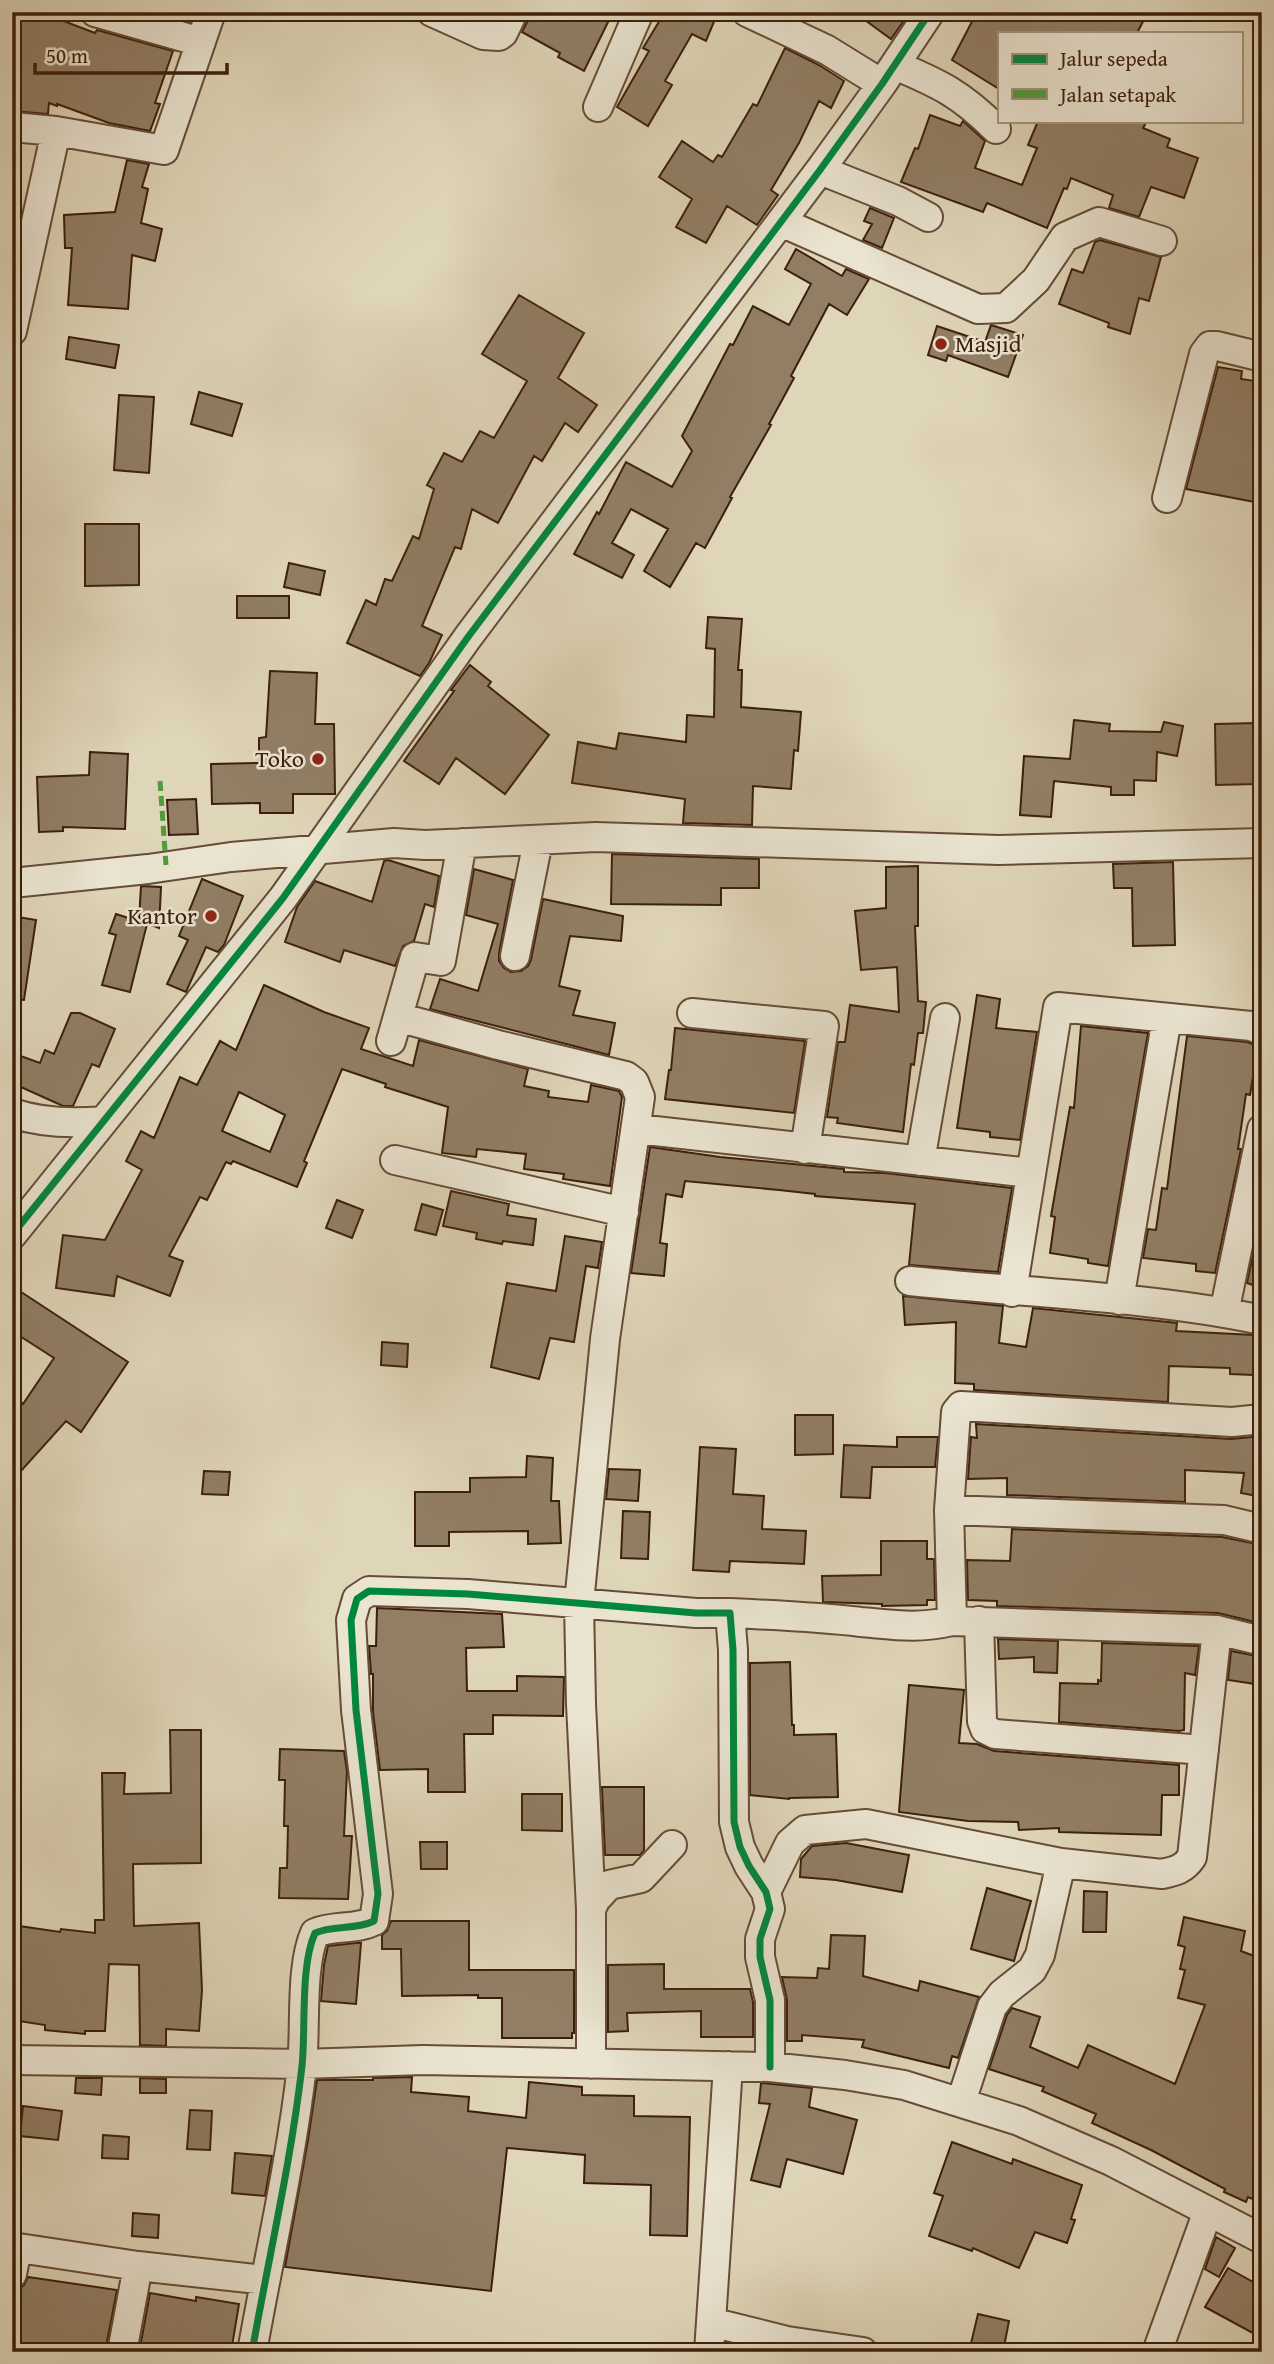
<svg xmlns="http://www.w3.org/2000/svg" width="1274" height="2364" viewBox="0 0 1274 2364" font-family="'Gentium Book Plus',serif">
<rect width="100%" height="100%" fill="#dfd5b8"/>
<filter id="stains"><feTurbulence type="fractalNoise" baseFrequency=".00286" numOctaves="4"/><feColorMatrix values="0 0 0 0 .2 0 0 0 0 .09 0 0 0 0 .02 0 0 0 .5 -.17"/></filter>
<radialGradient id="worn" r=".72"><stop offset=".6" stop-color="#630" stop-opacity="0"/><stop offset="1" stop-color="#630" stop-opacity=".3"/></radialGradient>
<!-- building -->
<path fill="#917e65" stroke="#3d1f0b" stroke-width="2" fill-rule="evenodd" d="M12 12H40L95 33 97 30 173 51 155 103 160 104 150 131 109 123 57 104V106L49 103 48 114 12 111Z
M532 12H613L584 71 558 57 560 53 522 32Z
M655 12H718L706 41 692 34 665 81 672 85 648 126 617 107 649 51 643 48 660 20 654 18Z
M854 12H910L891 39Z
M977 12H1148L1137 33H999V89L952 60Z
M785 48 819 65 844 81 831 108 819 101 799 143 771 190 778 195 757 225 727 206 706 243 676 227 692 199 659 177 682 141 713 162 718 155 722 157 753 104 757 106Z
M930 115 960 126 963 121 985 141 975 168 1022 185 1037 148 1028 145 1038 121H1147L1143 128 1170 139 1167 147 1198 158 1184 198 1151 187 1139 217 1109 208 1113 195 1071 178 1067 189 1064 188 1047 228 987 203 983 212 901 182 915 148 918 149Z
M127 160 149 164 142 187 148 189 141 223 162 229 155 261 132 255 128 309 68 305 72 248H65L64 215 115 212Z
M870 208 894 218 882 248 863 240 872 224 864 221Z
M1100 240 1161 257 1149 301 1139 298 1130 334 1108 327 1109 323 1059 304 1072 269 1083 273 1095 242Z
M796 249 842 276 846 269 869 279 847 315 829 304 791 376 794 378 769 424 771 425 730 497 732 498 705 548 696 543 670 587 644 571 668 529 631 509 612 543 634 555 622 578 574 554 597 512 599 514 626 462 672 487 692 451 682 436 730 344 733 345 753 306 789 325 811 284 785 269Z
M519 295 584 333 558 378 597 405 578 432 565 423 542 461 534 456 498 523 472 509 461 549 455 547 422 626 442 635 429 663 420 676 347 643 366 600 376 605 385 579 392 581 413 536 419 539 434 489 427 485 444 453 462 462 480 431 494 438 527 381 482 354Z
M991 325 1023 335 1008 377 948 355 946 361 928 355 937 326 985 342Z
M69 337 119 345 115 368 66 359Z
M1218 367 1242 371 1241 379 1262 382V466L1255 502 1186 489Z
M199 392 242 404 232 436 191 424Z
M119 395 154 397 149 473 114 470Z
M85 524H139V585L85 586Z
M289 563 325 571 320 595 284 587Z
M237 596H289V618H237Z
M708 617 742 619 738 670H742L741 707 801 712 798 751 794 750 791 789 753 786 752 825 683 823 685 799 572 783 578 742 616 749 619 733 686 742 687 715 714 717 715 649 706 648Z
M470 665 491 682 488 686 549 735 505 794 456 758 439 784 404 761 454 691 451 690Z
M270 671 317 673 315 724H334L335 794H293V813H260V803L212 804 211 764 259 763V738L266 737Z
M1074 720 1110 724 1109 731 1161 732 1164 722 1183 726 1177 756 1157 752 1156 781 1134 780V795H1111V787L1054 781 1051 817 1020 815 1024 756 1070 759Z
M1257 723 1258 784 1216 785 1215 724Z
M90 752 128 754 125 829 63 827V831L39 832 37 777 89 775Z
M196 799 198 834 169 835 167 800Z
M612 854 759 859V888H721V905L611 904Z
M388 860 439 876 434 907 425 904 414 941 403 946 395 966 344 950 340 962 285 942 297 907 315 881 372 902 384 861Z
M1173 862 1175 945 1133 946 1132 888H1114L1113 864Z
M918 866V926H915L918 1001 926 1002 923 1033H918L914 1065 911 1064 903 1132 837 1123 838 1118 827 1117 838 1042H845L850 1005 899 1012 897 967 861 970 855 911 886 908V867Z
M474 869 513 880 499 953V961L504 968 511 972 521 971 528 966 531 960 543 899 623 916 621 941 570 936 559 986 580 991 573 1015 615 1023 609 1055 430 1009 440 979 478 991 498 924 466 915Z
M202 879 243 896 224 945 218 952 206 947 186 992 167 984 188 940 179 936Z
M141 886 161 887 159 928 139 920Z
M116 914 147 924 130 992 102 985 116 935 109 933Z
M12 916 36 920 24 1000 12 999Z
M264 985 324 1012 369 1028 361 1049 413 1066 419 1040 528 1069 524 1086 549 1091 548 1097 588 1102 591 1085 619 1091 622 1097 610 1186 563 1179 564 1174 524 1169 526 1154 477 1149 476 1157 442 1153 448 1107 385 1087 386 1084 342 1069 304 1161 307 1163 297 1187 233 1161 231 1164 226 1162 207 1200 200 1197 169 1256 183 1261 170 1296 117 1276 114 1296 56 1288 63 1235 105 1240 142 1170 126 1161 141 1131 154 1138 180 1077 197 1085 220 1041 236 1050ZM239 1092 285 1115 270 1152 222 1131Z
M977 995 1000 999 996 1028 1037 1032 1020 1140 990 1137V1132L957 1128Z
M71 1013H80L115 1029 99 1067 92 1064 73 1106H63L12 1083V1053L40 1063 45 1050 54 1054Z
M1081 1026 1148 1033 1108 1266 1088 1263V1259L1050 1253 1055 1217 1051 1216 1070 1107 1074 1108Z
M675 1028 805 1041 794 1113 665 1099 669 1070H671Z
M1187 1036 1247 1042 1258 1046 1250 1095 1246 1094 1238 1149H1241L1215 1273 1196 1271V1264L1143 1258 1148 1229 1156 1230 1162 1188 1167 1189Z
M650 1147 720 1157 844 1169V1172L885 1173 1012 1188 998 1272 909 1265 915 1204 815 1196V1194L779 1190 685 1181 682 1197 666 1194 660 1243 667 1244 664 1276 631 1273Z
M451 1191 509 1204 507 1215 536 1219 533 1245 503 1241 502 1244 476 1239 477 1233 443 1226Z
M337 1200 363 1210 352 1238 326 1228Z
M422 1204 443 1210 436 1235 415 1230Z
M1262 1212V1288L1247 1283Z
M565 1236 602 1242 598 1268 586 1266 574 1342 550 1338 539 1379 491 1367 507 1283 556 1291Z
M12 1286 128 1362 81 1432 66 1421 12 1481V1395L23 1404 54 1358 12 1331Z
M903 1296 1003 1306 999 1343 1026 1347 1033 1308 1177 1323 1176 1331 1254 1335 1253 1375 1230 1374V1368L1169 1366 1168 1402 974 1390V1384L955 1383 956 1322 905 1325Z
M382 1342 408 1344 407 1367 381 1365Z
M795 1415H833V1454L795 1455Z
M976 1424 1231 1439 1262 1436V1497L1241 1493 1244 1473 1185 1470V1502L1007 1495V1478L968 1479 971 1437 977 1438Z
M897 1437H938L935 1467H872L870 1498 841 1497 844 1445 897 1447Z
M700 1447 736 1449 733 1494 764 1496 762 1529 806 1531 804 1564 730 1561 729 1572 693 1570Z
M527 1456 553 1458 551 1501H559L561 1543 528 1544V1531L449 1532V1546H415V1492H470V1478L526 1477Z
M609 1469 640 1470 638 1501 606 1499Z
M204 1471 230 1472 228 1495 202 1494Z
M623 1511 650 1512 648 1559 621 1558Z
M1012 1529 1222 1537 1262 1545V1613H1257L1255 1622 1218 1613 997 1606V1601L968 1600 967 1560 1010 1561Z
M881 1541H927V1559H934L935 1600H927V1605L882 1606V1604L823 1602 822 1576 881 1575Z
M377 1608 502 1614 504 1647 466 1648 467 1691H517V1676L564 1677 563 1716 493 1715V1734H464L465 1792H428V1769L380 1770 373 1712V1674H371L369 1646H376Z
M998 1639 1058 1641 1057 1673 1034 1672V1657L999 1659Z
M1102 1643 1199 1646 1195 1675 1185 1673 1184 1730 1179 1731 1059 1722 1060 1683 1098 1684V1680L1101 1681Z
M1231 1651 1262 1657V1685L1228 1680Z
M790 1662 792 1725H794V1735L836 1734 838 1797 789 1798V1799L750 1795V1663Z
M909 1685 964 1690 959 1743 977 1744 994 1751 1179 1765V1795H1162L1161 1835 1059 1832V1828L1019 1830 1018 1822 968 1821 899 1812Z
M170 1730H201V1863L133 1864 134 1926 199 1923 202 1990 199 2031 166 2029V2046L140 2045 139 1965 109 1964 105 2031H85V2034L45 2030V2025L12 2020V1925L60 1932 61 1929 95 1933V1920H104L102 1773H125L124 1794 171 1793Z
M280 1749 344 1751 347 1771 344 1836H352L348 1899 279 1898 280 1868H287L288 1826H284L285 1780H279Z
M602 1787H644V1850L640 1855H605Z
M522 1794H562V1831L522 1830Z
M420 1842H447V1869H421Z
M846 1843 909 1855 902 1892 836 1880 800 1877 801 1859 812 1846Z
M987 1888 1031 1901 1014 1961 971 1949Z
M1084 1891 1107 1892 1106 1932H1083Z
M1184 1917 1245 1931 1241 1951 1262 1959V2203L1248 2197 1246 2202 1224 2192 1225 2189 1151 2150 1092 2123 1096 2114 1042 2091 1044 2087 989 2069 1007 2015 1012 2008 1040 2017 1030 2047 1078 2068 1088 2045 1175 2084 1205 2005 1178 1998 1185 1970 1180 1969 1185 1947 1178 1945Z
M391 1921H469V1970H574V2033H572V2038H502V1998H478V1995L402 1996 401 1949H382V1935L387 1931Z
M831 1935 865 1936 863 1976 918 1991 920 1981 979 1997 958 2058 952 2056 949 2068 862 2047 864 2040 802 2035V2041H787V2000L782 1977 817 1978 818 1968 829 1969Z
M356 1943H361L356 2004 321 2001 324 1965 328 1946Z
M664 1964V1989H750L753 2002V2037H701V2011L627 2013 628 2031 608 2032V1965Z
M412 2077 411 2092 469 2097 468 2111 526 2118 529 2082 582 2087V2095L634 2096V2116L690 2117 687 2236 650 2235 651 2185 584 2183 585 2155 507 2148 491 2291 285 2267 308 2140 317 2080H373V2078Z
M76 2078H102L101 2095 75 2093Z
M140 2078 166 2079V2093H140Z
M761 2083 812 2088 809 2107 857 2120 843 2174 787 2159 780 2187 751 2180 770 2104 759 2103Z
M23 2106 62 2111 58 2140 20 2136Z
M190 2110 212 2111 210 2150 187 2149Z
M103 2135 129 2137 128 2159 102 2158Z
M952 2142 1012 2164 1013 2159 1082 2185 1071 2219 1075 2220 1067 2243 1035 2232 1019 2268 973 2248 972 2251 929 2236 943 2196 934 2193Z
M235 2153 272 2156 265 2196 232 2193Z
M133 2213 159 2215 158 2238 132 2236Z
M1216 2237 1235 2248 1219 2277 1205 2269Z
M1228 2268 1262 2287V2338L1205 2307Z
M28 2277 117 2290 105 2352 48 2343 47 2352H12V2318L17 2290 24 2285Z
M150 2293 196 2301V2297L239 2304 231 2352H159L140 2348Z
M978 2314 1009 2321 1003 2352H969Z"/>
<g fill="none" stroke-linecap="round" stroke-linejoin="round">
<!-- minor casing -->
<g stroke="#664c36" stroke-width="32">
<path id="minor" d="M95 12 201 42
M432 12 483 35 499 36 503 33 513 12
M747 12 827 50 882 84
M895 65C940 84 961 94 996 129
M598 107 639 12
M12 127 56 131 164 150 211 12
M820 170 898 201 928 217
M781 222 978 309 1006 308 1036 280 1065 237 1099 222 1162 241
M12 331 56 131
M1167 498 1204 354 1210 346H1217L1262 357
M12 883 148 869 231 857 394 843 425 845 596 837 999 850 1262 843
M515 956 538 841
M692 1013 824 1026 805 1149
M398 1017 498 1045 626 1076 634 1082 640 1097 605 1339 579 1603 581 1704 591 1909
M391 1041 415 957 441 961 462 843
M12 1113C42 1123 71 1124 102 1121
M637 1129 1031 1173
M395 1160 624 1212
M920 1161 945 1018
M12 1235 283 898 468 637 820 170 882 84 930 12
M910 1281C1027 1293 1147 1296 1262 1320
M1012 1292 1058 1007 1251 1026 1262 1030
M1119 1300 1167 1018
M1224 1313 1262 1129
M949 1510 956 1412 961 1406 1232 1422 1262 1419
M730 1613C774 1615 818 1617 861 1622 895 1625 918 1629 952 1621L1217 1630 1192 1857C1184 1869 1176 1871 1162 1874L1061 1863 866 1824 805 1830 790 1843 766 1892
M952 1621 949 1510 1224 1520 1262 1529
M979 1621 982 1721 985 1729 995 1734 1204 1750
M1217 1630 1262 1641
M12 2060 302 2064 423 2060 770 2067 845 2075 904 2085 1019 2121 1111 2161 1262 2239
M591 2064V1909L596 1899 609 1885 641 1878 672 1845
M961 2102 992 2007 1002 1994 1032 1970 1040 1955 1061 1863
M12 2247 138 2266 265 2280
M12 2274 17 2249
M711 2322 787 2341 863 2352
M122 2352 138 2266
M252 2352C269 2256 291 2162 302 2066 306 2029 300 1966 315 1933 333 1925 356 1930 374 1921L378 1894 356 1710 351 1620 357 1599 369 1591 468 1594 696 1613H730L733 1650 734 1822 740 1847 749 1866 766 1892 770 1909 760 1939V1957L770 2000V2067
M709 2352 728 2066
M1157 2352 1208 2211"/>
</g>
<!-- minor -->
<use href="#minor" stroke="#eae4d1" stroke-width="28"/>
<!-- quiet -->
<path stroke="#539a3b" stroke-width="5" stroke-dasharray="10 5" stroke-linecap="butt" d="M160 781 166 865"/>
<!-- cycleway casing -->
<g stroke="#eae4d1" stroke-width="11">
<path id="cycleway" d="M12 1235 283 898 468 637 820 170 882 84 930 12
M252 2352C269 2256 291 2162 302 2066 306 2029 300 1966 315 1933 333 1925 356 1930 374 1921L378 1894 356 1710 351 1620 357 1599 369 1591 468 1594 696 1613H730L733 1650 734 1822 740 1847 749 1866 766 1892 770 1909 760 1939V1957L770 2000V2067"/>
</g>
<!-- cycleway -->
<use href="#cycleway" stroke="#00873e" stroke-width="7"/>
</g>
<!-- markers -->
<g fill="#8f2418" stroke="#eae4d1" stroke-width="2.5">
<circle cx="941" cy="344" r="7"/>
<circle cx="318" cy="759" r="7"/>
<circle cx="211" cy="916" r="7"/>
</g>
<g text-anchor="middle" stroke-width="5" stroke-linejoin="round" paint-order="stroke">
<!-- poi labels -->
<g font-size="24" fill="#3d1f0b" stroke="#eae4d1" text-anchor="end">
<text x="955" y="352" text-anchor="start">Masjid</text>
<text x="304" y="767">Toko</text>
<text x="197" y="924">Kantor</text>
</g>
</g>
<!-- margin -->
<rect width="1274" height="2364" fill="none" stroke="#dfd5b8" stroke-width="42"/>
<rect x="14" y="14" width="1246" height="2336" fill="none" stroke="#3d1f0b" stroke-width="3.5"/>
<rect x="21" y="21" width="1232" height="2322" fill="none" stroke="#3d1f0b" stroke-width="2"/>
<!-- legend -->
<rect x="998" y="32" width="245" height="91" fill="#eae4d1" stroke="#a59582" stroke-width="2"/>
<rect x="1012" y="54" width="35" height="10" fill="#00873e" stroke="#a59582" stroke-width="2"/>
<text x="1060" y="66" font-size="21" fill="#3d1f0b">Jalur sepeda</text>
<rect x="1012" y="89" width="35" height="10" fill="#539a3b" stroke="#a59582" stroke-width="2"/>
<text x="1060" y="102" font-size="21" fill="#3d1f0b">Jalan setapak</text>
<!-- scale -->
<path d="M35 63v10h192v-10" fill="none" stroke="#3d1f0b" stroke-width="3.5"/>
<text x="46" y="63" font-size="21" fill="#3d1f0b" stroke="#eae4d1" stroke-width="5" paint-order="stroke">50 m</text>
<rect width="100%" height="100%" filter="url(#stains)"/>
<rect width="100%" height="100%" fill="url(#worn)"/>
</svg>
